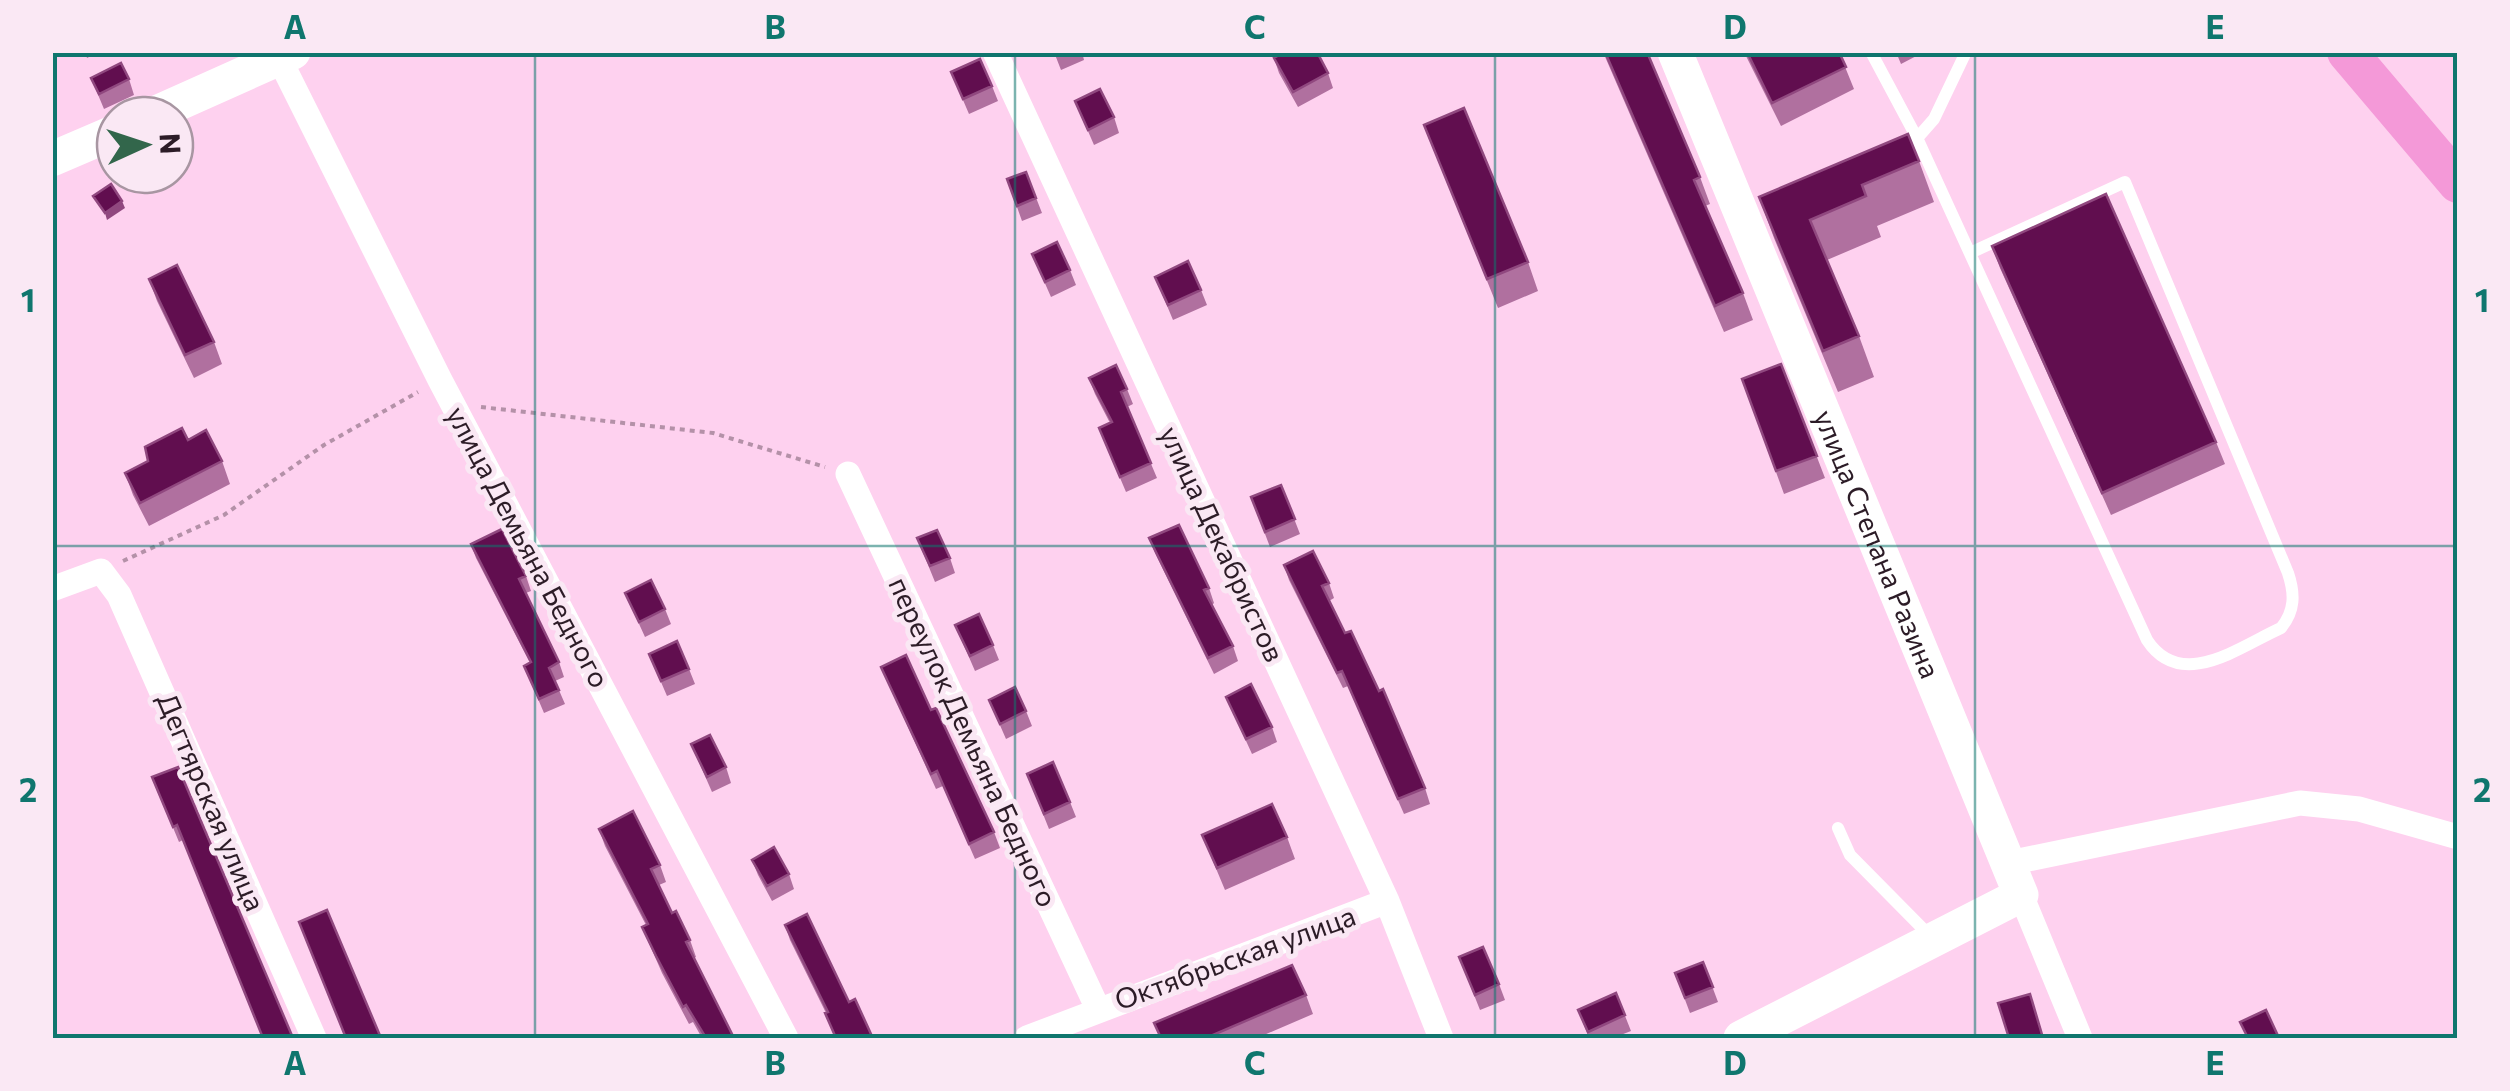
<svg xmlns="http://www.w3.org/2000/svg" width="2510" height="1091" viewBox="0 0 2510 1091" font-family="Commissioner,sans-serif">
<rect width="100%" height="100%" fill="#fed1ef"/>
<g fill="none" stroke-linecap="round" stroke-linejoin="round">
<!-- river -->
<path stroke="#f499d8" stroke-width="40" d="M2347 52 2458 183"/>
<!-- path -->
<path stroke="#b491a8" stroke-width="4" stroke-dasharray="5 5" stroke-linecap="butt" d="M481 407 713 433 825 467
M123 561 224 515 324 445 418 392"/>
<!-- lane -->
<path stroke="#fff" stroke-width="12" d="M1871 52 1918 140 2147 640C2181 692 2239 647 2281 628 2295 611 2295 594 2288 573L2125 182 1970 253
M1912 144 1934 119 1966 52
M1838 828 1850 855 1933 939"/>
<!-- street -->
<path stroke="#fff" stroke-width="25" d="M276 52 440 380 786 1038
M995 52 1387 901 1441 1038
M848 474 1098 1009
M52 589 101 571 119 595 314 1038
M2009 863 2300 803 2359 809 2458 837
M2021 895 2080 1038
M1027 1038 1387 901"/>
<!-- secondary -->
<g stroke="#fff" stroke-width="35">
<path id="s1" d="M1675 52 2021 895 1741 1038"/>
<path d="M152 115 293 52"/>
<path d="M52 159 115 132"/>
</g>
</g>
<!-- wall -->
<path fill="#b0709f" d="M85 52H99L87 58Z
M1054 52H1082L1084 60 1061 70Z
M1603 52H1647L1700 177 1710 204 1705 206 1743 293 1753 320 1724 332Z
M1744 52H1839L1854 89 1781 126Z
M1896 52H1924L1901 64Z
M1274 58 1328 73 1333 88 1298 107 1279 73Z
M951 72 992 86 998 101 969 114Z
M91 78 129 79 134 95 104 109Z
M1075 101 1114 117 1119 133 1094 145Z
M1424 125 1528 262 1538 291 1498 308Z
M1919 161 1934 202 1877 226 1881 237 1827 260 1859 336 1874 377 1838 392 1774 238 1759 197Z
M1026 172 1042 213 1022 221 1007 179Z
M1992 246 2216 442 2225 464 2111 515 2000 268Z
M1032 254 1070 270 1076 285 1051 297Z
M1155 277 1201 290 1207 305 1173 320Z
M149 279 214 342 222 364 194 378 157 301Z
M1781 364 1825 478 1784 494 1742 379Z
M1089 378 1127 389 1133 404 1127 407 1157 478 1126 492 1099 428 1110 423 1095 394Z
M188 440 222 461 230 484 149 526 133 495 125 473Z
M1281 485 1300 534 1270 547 1251 497Z
M917 538 950 558 955 573 935 582Z
M1149 538 1209 588 1214 603 1212 605 1233 646 1238 661 1214 674 1155 553Z
M471 544 526 576 531 591 526 593 559 662 564 677 555 681 565 704 544 713 524 666 530 663 476 558Z
M1284 565 1329 583 1334 598 1329 601 1425 788 1430 804 1404 814 1348 686 1343 688 1289 580Z
M625 593 665 609 671 624 645 637Z
M955 625 993 645 999 660 975 671Z
M649 654 689 669 695 684 667 696Z
M881 667 931 710 994 832 1000 848 975 859 943 786 936 789Z
M1226 697 1272 727 1277 742 1252 754Z
M989 700 1026 711 1032 726 1006 739Z
M691 744 726 767 731 783 712 792Z
M178 767 183 840 179 842 152 777Z
M1027 774 1070 802 1076 817 1049 829Z
M599 829 660 865 666 882 659 885 672 913 690 940 696 957 694 958 734 1038H702L693 1022 689 1024 662 973 642 927 646 925 605 846Z
M1202 835 1287 837 1295 859 1225 890Z
M752 860 789 874 794 889 772 901 758 875Z
M785 925 849 1002 855 999 872 1038H835L825 1013H826L790 940Z
M1459 957 1499 984 1505 1000 1480 1010Z
M1703 962 1718 1002 1690 1013 1675 973Z
M1616 993 1631 1031 1613 1038H1589L1578 1010Z
M1306 995 1313 1014 1257 1038H1160L1154 1023Z"/>
<!-- shaded-wall -->
<path fill="#90487f" d="M122 201 125 208 107 220 105 213Z"/>
<!-- building -->
<path fill="#610e4f" stroke="#90487f" stroke-width="2.5" d="M1284 52H1317L1328 73 1293 92 1274 58Z
M1605 52H1647L1700 177 1694 180 1743 293 1715 306Z
M1747 52H1839L1846 67 1772 103Z
M980 59 992 86 963 99 951 72Z
M121 63 129 79 99 94 91 78Z
M1100 89 1114 117 1088 130 1075 101Z
M1464 108 1528 262 1487 279 1424 125Z
M1908 134 1919 161 1862 185 1866 196 1810 220 1859 336 1823 351 1759 197Z
M1026 172 1036 198 1017 206 1007 179Z
M111 184 122 201 105 213 93 196Z
M2106 194 2216 442 2102 493 1992 246Z
M1057 242 1070 270 1045 282 1032 254Z
M1188 261 1201 290 1168 305 1155 277Z
M177 265 214 342 185 355 149 279Z
M1781 364 1817 456 1776 471 1742 379Z
M1116 365 1127 389 1121 392 1151 463 1120 477 1099 428 1112 422 1089 378Z
M182 428 188 440 206 430 222 461 140 503 125 473 148 461 145 447Z
M1281 485 1295 519 1265 532 1251 497Z
M1179 525 1209 588 1204 590 1233 646 1208 658 1149 538Z
M502 529 526 576 519 579 559 662 549 668 559 690 539 699 524 666 531 662 471 544Z
M937 530 950 558 930 566 917 538Z
M1313 551 1329 583 1322 586 1345 633 1351 631 1379 691 1383 689 1425 788 1398 799 1342 671 1337 673 1284 565Z
M651 580 665 609 639 622 625 593Z
M979 614 993 645 970 656 955 625Z
M677 641 689 669 661 681 649 654Z
M906 655 931 710 936 708 994 832 969 844 937 771 931 774 881 667Z
M1251 684 1272 727 1246 739 1226 697Z
M1015 687 1026 711 1000 724 989 700Z
M710 735 726 767 707 777 691 744Z
M1053 762 1070 802 1044 814 1027 774Z
M178 767 293 1038H263L177 825 173 827 152 777Z
M1272 804 1287 837 1217 868 1202 835Z
M633 811 660 865 651 869 672 913 676 911 690 940 686 942 734 1038H706L686 1005 683 1007 656 956 642 927 648 924 599 829Z
M774 847 789 874 767 886 752 860Z
M327 910 381 1038H346L299 922Z
M807 914 849 1002 855 999 871 1034 861 1038H836L825 1013 828 1012 785 925Z
M1483 947 1499 984 1475 995 1459 957Z
M1703 962 1713 987 1685 998 1675 973Z
M1292 965 1306 995 1206 1038H1161L1154 1023Z
M1616 993 1625 1015 1588 1032 1578 1010Z
M2030 994 2043 1038H2009L1998 1003Z
M2266 1010 2279 1038H2248L2240 1022Z"/>
<!-- grid -->
<path fill="none" stroke="#0f766e" stroke-width="2.5" stroke-opacity="0.55" d="M535 52V1038M1015 52V1038M1495 52V1038M1975 52V1038M52 546H2458"/>
<g text-anchor="middle" stroke-width="10" stroke-linejoin="round" paint-order="stroke">
<!-- street labels -->
<g font-size="28" fill="#2c1c27" stroke="#fae8f4">
<text transform="translate(1222 544) rotate(65)" y="10">улица Декабристов</text>
<text dy="10" stroke="none"><textPath href="#s1" startOffset="532">улица Степана Разина</textPath></text>
<text transform="translate(528 547) rotate(62)" y="10">улица Демьяна Бедного</text>
<text transform="translate(973 742) rotate(65)" y="10">переулок Демьяна Бедного</text>
<text transform="translate(211 802) rotate(67)" y="10">Дегтярская улица</text>
<text transform="translate(1235 958) rotate(-20)" y="10">Октябрьская улица</text>
</g>
</g>
<!-- border -->
<rect width="2510" height="1091" fill="none" stroke="#fae8f4" stroke-width="110"/>
<!-- north arrow -->
<g transform="translate(145 145) rotate(87)"><circle r="48" fill="#fae8f4" stroke="#a896a2" stroke-width="2.5"/>
<path d="M0-8L18 38L0 25L-18 38Z" fill="#32664b"/>
<text y="-15" font-size="28" font-weight="bold" text-anchor="middle" fill="#2c1c27">N</text>
</g>
<rect x="55" y="55" width="2400" height="981" fill="none" stroke="#0f766e" stroke-width="4"/>
<g font-size="32" text-anchor="middle" font-weight="bold" fill="#0f766e">
<text x="295" y="39">A</text>
<text x="775" y="39">B</text>
<text x="1255" y="39">C</text>
<text x="1735" y="39">D</text>
<text x="2215" y="39">E</text>
<text x="28" y="312">1</text>
<text x="2482" y="312">1</text>
<text x="28" y="802">2</text>
<text x="2482" y="802">2</text>
<text x="295" y="1075">A</text>
<text x="775" y="1075">B</text>
<text x="1255" y="1075">C</text>
<text x="1735" y="1075">D</text>
<text x="2215" y="1075">E</text>
</g>
</svg>
